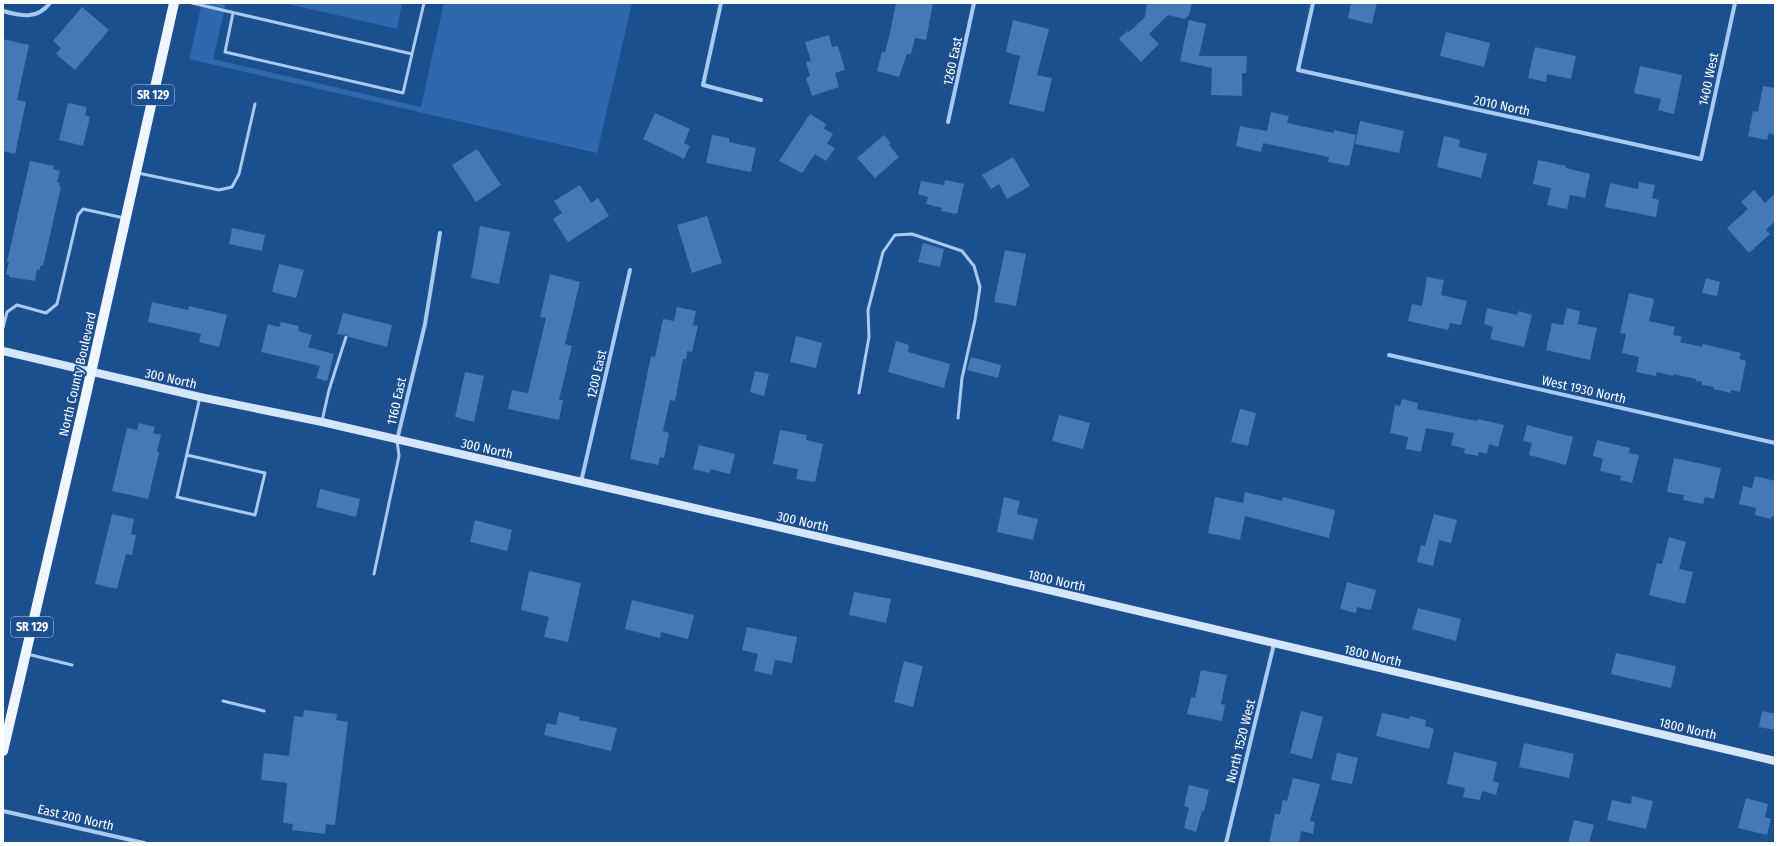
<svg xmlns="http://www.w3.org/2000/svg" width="1778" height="846" viewBox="0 0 1778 846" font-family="'Fira Sans Condensed',sans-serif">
<rect width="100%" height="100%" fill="#1b4f8f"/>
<!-- green -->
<path fill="#2e69ad" d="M202 3H226L213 59 421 107 444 3H632L597 153 189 59Z
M284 3H402L397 29Z"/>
<!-- building -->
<path fill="#4478b7" d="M896 3H933L926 40 915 38 911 54H907L899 77 877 71 882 52H885L890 33Z
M1147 3H1192L1189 15 1185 19 1168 15 1149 34 1159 44 1141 62 1119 39 1127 31 1129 32 1145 17Z
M1351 3H1377L1372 24 1348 18Z
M82 7 109 30 75 70 56 54 61 48 53 41Z
M1013 20 1049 29 1037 75 1052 78 1044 112 1009 104 1020 56 1006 52Z
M1189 20 1206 24 1199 56H1247L1246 73H1242V96L1211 95 1212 68 1180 61Z
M1446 32 1490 43 1484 67 1440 56Z
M829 35 832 47 838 46 845 70 835 73 839 87 812 96 806 78 810 76 806 62 811 61 805 42Z
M3 39 29 45 17 100 26 102 15 154 3 151Z
M1535 47 1576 56 1571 79 1547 74 1546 82 1528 78Z
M1640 66 1682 75 1674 114 1658 110 1661 99 1634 93Z
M1763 86 1775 88V135L1769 133 1767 140 1748 136 1753 111 1758 112Z
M68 103 87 107 85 115 90 117 83 146 59 140Z
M1271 112 1289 116 1287 123 1334 133V130L1356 135 1349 166 1328 162 1329 157 1263 143 1261 152 1236 146 1240 126 1267 131Z
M655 113 690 129 684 143 690 146 684 159 643 139Z
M810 114 826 124 824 129 833 134 827 144 835 148 826 161 815 154 802 173 779 161Z
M1360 121 1404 131 1399 153 1355 144Z
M712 135 729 138V142L756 148 751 172 706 163Z
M884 135 891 143 889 145 899 157 875 178 857 158Z
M1444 136 1460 140 1459 147 1487 154 1481 178 1437 167Z
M477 149 501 185 476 202 452 165Z
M1013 157 1030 186 1007 199 999 184 991 189 982 175Z
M1538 160 1566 166V168L1590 174 1585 198 1570 195 1567 209 1547 205 1551 188 1533 184Z
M30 161 54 166 53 169 60 171 57 182 60 183 59 186 61 187 43 266H40V270L37 269 35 281 9 277V275L6 274 9 262H7Z
M945 180 964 184 957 214 941 211 942 208 926 204 928 197 918 194 921 181 944 185Z
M1639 182 1655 185 1652 198 1659 200 1656 217 1605 207 1610 183 1638 189Z
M580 185 591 203 598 198 609 216 568 242 553 219 562 213 554 201Z
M1754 190 1765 203 1775 194V221L1766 230 1770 234 1749 253 1727 228 1748 209 1741 202Z
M707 216 722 263 692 273 677 225Z
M480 226 510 232 499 284 471 278Z
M232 228 265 235 262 251 229 244Z
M923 243 944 249 940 267 918 262Z
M1005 250 1026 254 1016 306 994 302Z
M279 264 304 270 296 298 272 292Z
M550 274 580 282 565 344 572 346 559 400H563L559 420 508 409 512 390 528 393 546 318 540 317Z
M1427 277 1444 280 1441 295 1467 301 1461 325 1450 323 1448 330 1408 321 1412 304 1422 306Z
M1706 278 1720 282 1717 296 1702 293Z
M1629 293 1654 299 1649 321 1675 327 1673 335 1682 337 1680 342 1702 347 1703 344 1741 353 1739 359 1746 361 1740 392 1731 390V393L1713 389 1714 387 1702 385V382L1696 381V379L1673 374V376L1657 372 1656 376 1636 372 1639 357 1622 353 1626 334 1620 333Z
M152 302 188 310 189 306 227 315 219 347 199 342 201 334 148 322Z
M677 307 696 311 693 325 698 326 692 352 687 351 686 359H683L675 401 670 400 663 431 669 433 664 458 660 457 658 465 630 459 651 356 655 357 663 319 674 321Z
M1487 308 1517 315 1519 311 1532 315 1524 347 1490 339 1493 327 1484 324Z
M1567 308 1580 311 1578 324 1597 328 1590 360 1546 350 1552 323 1563 325Z
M343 313 392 325 387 347 349 337 347 334 343 335 337 334Z
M281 322 299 326 298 331 312 335 308 347 334 354 327 381 316 378 320 366 261 352 268 324 279 327Z
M796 336 822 343 816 368 790 362Z
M896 341 909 345 908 352 950 364 944 388 888 372Z
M971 357 1001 365 998 378 967 370Z
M755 371 769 374 764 396 750 392Z
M465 372 484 376 474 422 455 417Z
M1402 399 1418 403 1417 409 1477 421 1478 419 1504 425 1498 447 1489 444 1487 454 1479 452 1478 456 1464 453 1465 449 1451 445 1454 433 1426 428 1421 452 1406 449 1408 437 1390 433 1395 405 1400 406Z
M1240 409 1256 413 1248 446 1231 442Z
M1059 415 1090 423 1083 449 1052 441Z
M139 423 155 427 153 433 161 435 157 452 159 453 148 499 112 491 127 428 137 430Z
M1527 425 1573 437 1566 465 1529 455 1532 443 1523 441Z
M780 430 807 435 806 440 823 444 815 482 796 479 798 469 773 464Z
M1597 440 1630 448 1629 453 1639 455 1632 483 1620 480 1621 476 1600 471 1603 459 1593 456Z
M699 445 735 454 730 474 710 469V473L693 469Z
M1674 458 1721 468 1714 499 1705 497 1703 504 1683 500 1684 495 1667 492Z
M1755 476 1775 481V516H1772L1771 519 1755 515 1756 508 1739 504 1743 486 1752 488Z
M320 489 360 499 356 517 316 507Z
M1245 492 1282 501 1283 497 1335 510 1329 538 1245 516 1240 540 1208 533 1215 497 1243 503Z
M1004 497 1020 501 1017 514 1038 519 1033 540 997 532Z
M112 514 134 519 131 534 136 535 132 555 126 554 117 589 95 584Z
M1434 514 1457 520 1451 543 1439 540 1433 566 1417 562 1421 545 1425 546Z
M475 520 512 530 507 551 470 542Z
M1669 537 1686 542 1679 569 1693 572 1685 604 1649 595 1657 563 1662 564Z
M529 571 581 583 568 642 544 637 549 617 521 610Z
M1347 582 1376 590 1371 610 1357 607 1356 613 1340 609Z
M854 592 891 599 886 623 849 615Z
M632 600 694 615 688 639 661 632 660 638 625 629Z
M1418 608 1461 619 1456 641 1412 629Z
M747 627 797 637 792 663 775 660 772 675 754 671 758 654 742 650Z
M1616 653 1676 666 1671 688 1611 674Z
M904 661 923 666 913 707 894 702Z
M1201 670 1227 675 1221 704 1225 705 1222 721 1187 714 1191 697 1195 698Z
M304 710 337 714 336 720 348 722 335 825 326 824 325 834 292 830 293 824 283 823 287 783 261 780 264 753 289 756 294 716 303 717Z
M1301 711 1323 717 1312 759 1290 753Z
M1762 711 1775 714V730L1759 727Z
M559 712 580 717 579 720 617 728 611 751 544 735 547 723 556 725Z
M1382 713 1409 719 1410 716 1426 720 1425 726 1434 729 1429 749 1376 736Z
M1524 743 1574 754 1569 778 1519 767Z
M1454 752 1497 762 1493 781 1499 783 1496 795 1482 791 1480 800 1463 797 1465 788 1447 784Z
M1337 753 1358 758 1352 784 1331 780Z
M1293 778 1320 784 1310 821 1315 822 1313 834 1301 831 1299 843H1269L1275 814H1280L1283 800 1287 801Z
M1189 785 1209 790 1204 811H1202L1196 832 1184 828 1189 808 1184 806Z
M1632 796 1653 801 1646 829 1607 820 1612 800 1631 804Z
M1746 798 1768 804 1765 817 1771 819 1767 835 1738 828Z
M1574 820 1594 825 1589 843H1568Z"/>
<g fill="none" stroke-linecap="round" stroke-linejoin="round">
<!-- lane -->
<path stroke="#a9c9ee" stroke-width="3" d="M192 3 412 54 424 3
M233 13 225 52 403 93 412 54
M138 173 219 190 232 187 239 174 255 104
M3 328 7 312 17 305 46 313 57 304 78 215 83 209 124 218
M859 393 869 337 868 310 883 252 895 235 912 234 962 251 974 266 980 287 975 320 962 378 958 418
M322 421 329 390 346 337
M187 455 265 473 255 515 177 497 200 397
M374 574 399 456 397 440
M27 654 72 665
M223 701 264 711"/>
<!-- street -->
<path stroke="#a9c9ee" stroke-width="4" d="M721 3 703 85 761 100
M1313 3 1298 70 1701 159 1735 3
M3 11C21 16 37 20 50 3
M948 122 974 3
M1389 355 1775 443
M397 440 425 324 440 233
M581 482 630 270
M3 811 144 843
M1226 843 1274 644"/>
<!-- secondary -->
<path stroke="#d6e6fa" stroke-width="8" d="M3 351 200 397 322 422 968 571 1775 761"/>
<!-- primary -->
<path stroke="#f0f6ff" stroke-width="10" d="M3 751 86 395 174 3"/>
</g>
<g text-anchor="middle" stroke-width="4" stroke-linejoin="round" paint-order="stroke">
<!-- shield labels -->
<g fill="#1b4f8f" stroke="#bbcadd" stroke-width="1">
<rect x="132" y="85" width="42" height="20" rx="3"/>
<rect x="11" y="617" width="42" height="20" rx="3"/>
</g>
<g font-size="12" font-weight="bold" fill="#fff">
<text x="153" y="99">SR 129</text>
<text x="32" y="631">SR 129</text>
</g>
<!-- street labels -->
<g font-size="13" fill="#fff" stroke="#1b4f8f">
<text transform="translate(952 61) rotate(-78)" y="5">1260 East</text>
<text transform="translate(1708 79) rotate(-78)" y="5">1400 West</text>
<text transform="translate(1502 105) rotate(12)" y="5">2010 North</text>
<text transform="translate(77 374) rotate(-77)" y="5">North County Boulevard</text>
<text transform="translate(596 374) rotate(-77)" y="5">1200 East</text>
<text transform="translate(171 378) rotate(13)" y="5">300 North</text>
<text transform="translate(1584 389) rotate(13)" y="5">West 1930 North</text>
<text transform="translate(396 401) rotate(-77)" y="5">1160 East</text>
<text transform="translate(487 448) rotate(13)" y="5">300 North</text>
<text transform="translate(803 521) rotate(13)" y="5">300 North</text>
<text transform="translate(1057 580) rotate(13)" y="5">1800 North</text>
<text transform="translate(1373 655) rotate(13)" y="5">1800 North</text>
<text transform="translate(1688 728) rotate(13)" y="5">1800 North</text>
<text transform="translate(1240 741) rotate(-76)" y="5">North 1520 West</text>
<text transform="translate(76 817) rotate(13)" y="5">East 200 North</text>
</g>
</g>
<!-- border -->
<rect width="1778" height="846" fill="none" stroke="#ffffff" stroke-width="8"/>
</svg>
